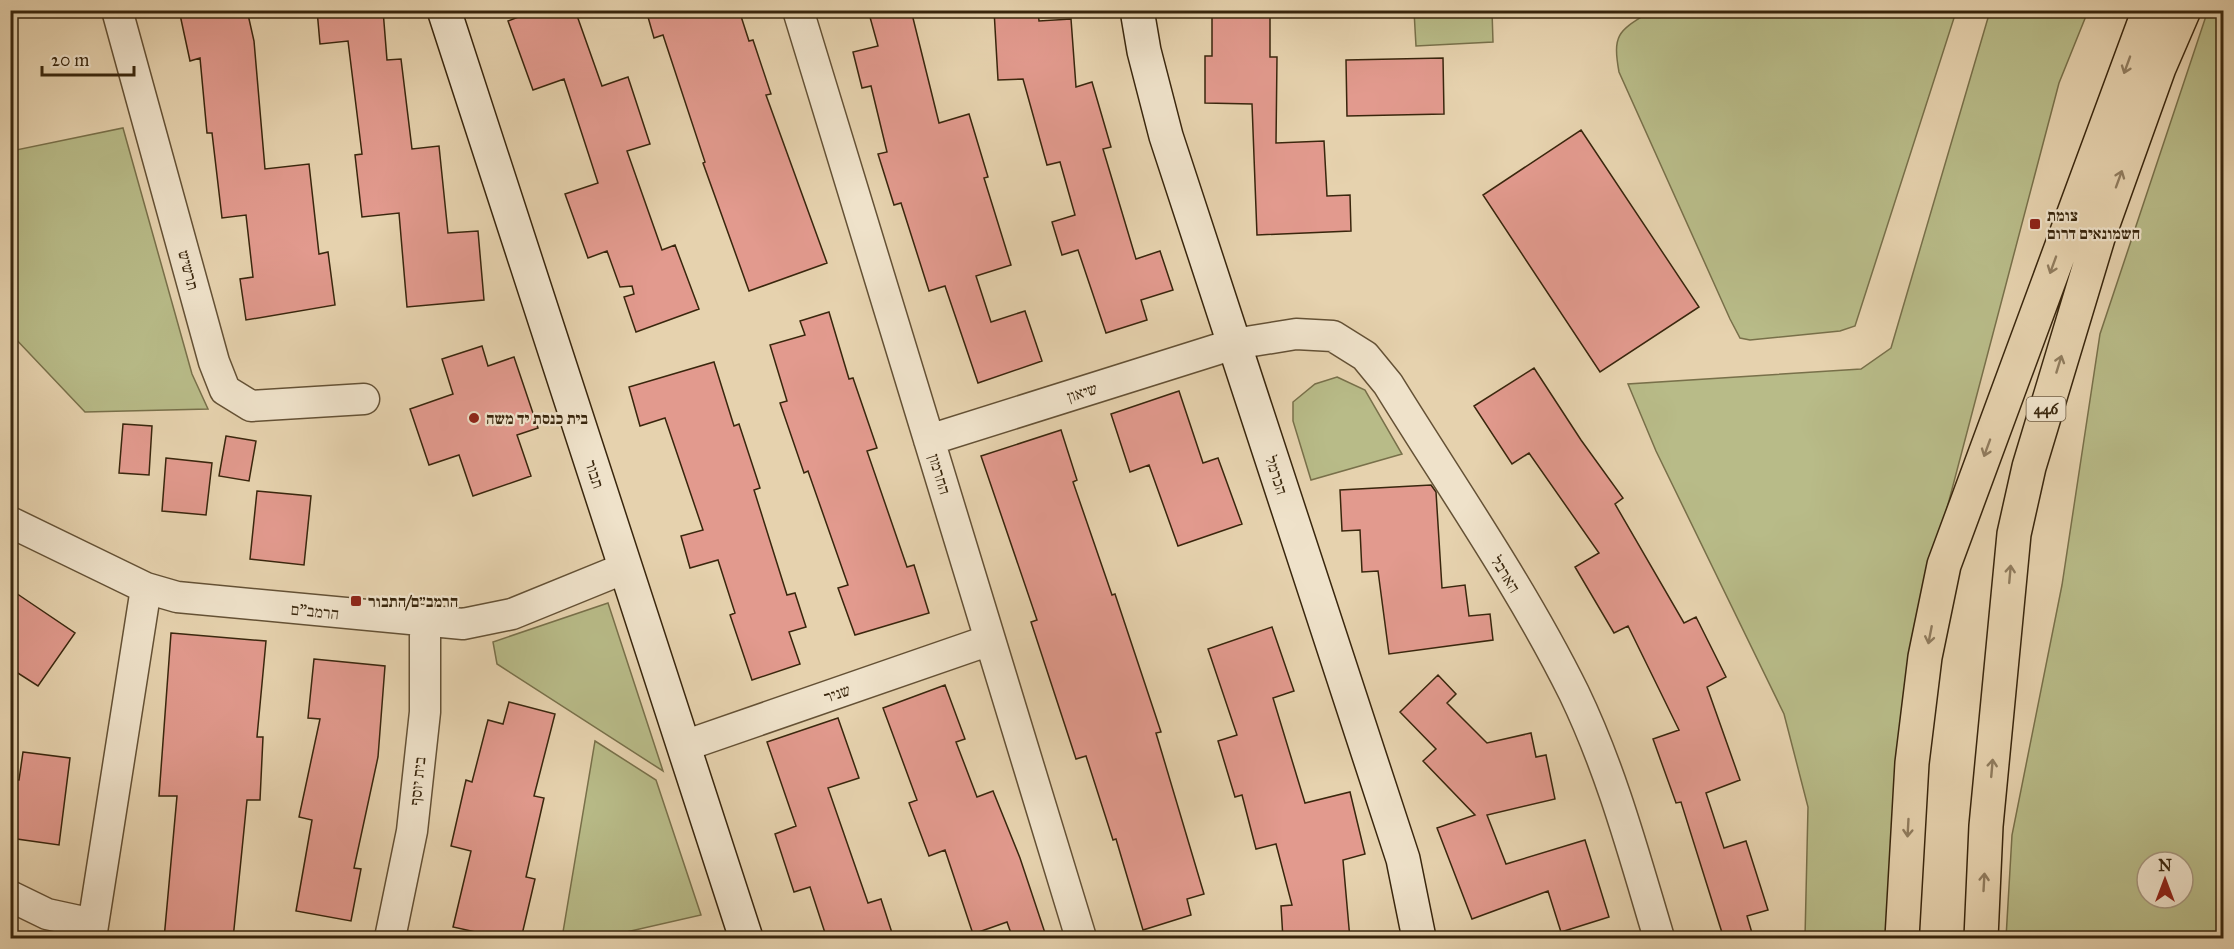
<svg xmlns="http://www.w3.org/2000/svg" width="2234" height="949" viewBox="0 0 2234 949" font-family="'IM FELL Great Primer','Frank Ruhl Libre',serif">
<rect width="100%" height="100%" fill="#e6d2ae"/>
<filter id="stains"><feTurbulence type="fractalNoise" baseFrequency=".00333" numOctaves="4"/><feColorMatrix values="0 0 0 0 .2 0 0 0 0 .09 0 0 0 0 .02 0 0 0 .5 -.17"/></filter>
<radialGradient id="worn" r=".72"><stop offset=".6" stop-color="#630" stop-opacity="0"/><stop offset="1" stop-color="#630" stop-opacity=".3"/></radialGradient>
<!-- green -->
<path fill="#b8bb88" stroke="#78704a" stroke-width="1.5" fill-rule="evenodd" d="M2208 10 2224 11 2223 938H2006L2012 835 2062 585 2100 334ZM2147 862H2183V898H2147Z
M1414 11H1492L1493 42 1416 46Z
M1651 11H1954V18L1855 326 1840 331 1750 340 1740 338 1730 319 1619 72C1612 33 1619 31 1651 11Z
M1990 11H2088L2059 83 1936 550 1894 938H1805L1808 807 1784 714 1656 451 1628 384 1861 369 1891 348Z
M123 128 192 374 208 409 85 412 11 334V151Z
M1337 377 1365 390 1402 454 1311 480 1293 421V402L1315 384Z
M608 603 663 771 497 664 493 642Z
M595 741 656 780 701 915 600 938H562Z"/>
<!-- building -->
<path fill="#e29a8e" stroke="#39260d" stroke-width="1.5" d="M179 10H247L254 41 265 169 309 164 319 254 328 252 335 305 246 320 240 279 253 277 246 215 222 218 212 133H207L200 58 190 61Z
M317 10H383L387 60 401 59 412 149 439 146 448 233 478 231 484 300 407 307 399 213 362 217 355 155 362 154 348 41 320 44Z
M536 10H575L602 86 628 77 650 144 627 151 662 250 675 245 699 309 636 332 624 297 634 294 632 286 620 287 607 251 588 258 565 194 598 183 564 79 533 90 508 21Z
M646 10H739L749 41 753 40 771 94 766 95 827 263 749 291 703 163 705 162 663 35 654 38Z
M868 10H911L939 123 969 114 988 177 984 178 1011 265 976 276 991 322 1025 311 1042 361 978 383 945 286 929 291 901 203 894 205 878 154 887 152 871 86 862 88 853 52 878 46Z
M994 10H1038L1039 21 1071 19 1076 87 1092 82 1111 147 1103 149 1136 259 1160 251 1173 290 1141 300 1147 320 1106 333 1078 250 1062 255 1052 222 1075 215 1060 162 1047 165 1023 79 998 80Z
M1212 14H1270V57H1277L1276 143 1324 141 1327 196 1350 195 1351 231 1257 235 1252 104 1205 103V56H1212Z
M1443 58 1444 114 1347 116 1346 60Z
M1581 130 1699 307 1600 372 1483 195Z
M829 312 849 379 853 378 877 448 867 451 907 567 914 565 929 613 855 635 838 588 848 585 808 471 804 473 780 403 787 401 770 345 805 335 800 321Z
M482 346 488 366 514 357 538 428 517 435 531 476 473 496 459 455 429 465 410 409 453 394 442 359Z
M714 362 734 426 739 424 760 488 754 490 787 595 795 593 806 627 789 632 800 664 752 680 730 615 735 613 718 560 690 568 681 536 703 530 665 418 640 426 629 387Z
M1534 368 1581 440 1623 498 1615 504 1684 623 1696 617 1726 677 1707 687 1740 780 1706 793 1724 848 1746 841 1768 910 1747 916 1752 933 1724 939 1681 802 1676 803 1653 739 1679 730 1628 626 1614 633 1575 567 1599 553 1529 453 1512 464 1474 406Z
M1179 391 1203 463 1218 458 1242 524 1178 546 1149 465 1130 472 1111 414Z
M123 424 152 426 149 475 119 473Z
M1061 430 1077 480 1073 482 1112 595 1115 594 1161 732 1156 733 1204 894 1187 899 1191 915 1143 930 1116 839 1113 840 1086 756 1076 759 1031 622 1037 620 981 456Z
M226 436 256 441 249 481 219 476Z
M166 458 212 463 206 515 162 511Z
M1431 485 1436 492 1442 588 1465 585 1469 616 1490 614 1493 640 1389 654 1378 571 1362 572 1360 530 1342 531 1340 490Z
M257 491 311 496 304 565 250 559Z
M10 589 75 633 38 686 10 668Z
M1272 627 1294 691 1273 698 1305 803 1350 792 1365 854 1343 860 1350 939H1283L1281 906 1292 905 1276 844 1256 849 1242 795 1235 797 1218 741 1237 735 1208 649Z
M171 633 266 641 257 737H263L260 800H247L233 939H164L177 796H159Z
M314 659 385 666 378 757 354 868 361 869 351 921 296 911 312 820 299 817 320 719 308 718Z
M1438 675 1456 694 1447 703 1487 743 1531 733 1536 757 1546 755 1555 799 1487 815 1506 864 1585 840 1609 917 1561 932 1548 891 1472 919 1437 828 1475 815 1423 761 1436 749 1400 712Z
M945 685 965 739 956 742 977 797 993 791 1020 858 1047 939H1013L1007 922 973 934 945 850 929 856 909 803 917 800 883 708Z
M509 702 555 714 534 796 544 798 526 877 535 879 521 939H507L453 927 471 851 451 846 466 780 472 782 488 720 503 724Z
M838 718 859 778 828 788 868 903 881 899 894 939H827L810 887 794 892 775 834 796 826 767 742Z
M23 752 70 758 59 845 10 838V779L19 780Z"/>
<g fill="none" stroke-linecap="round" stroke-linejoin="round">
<!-- street casing -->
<g stroke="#645135" stroke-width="33">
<path id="street" d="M117 10 214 362 225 390 251 406 364 399
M798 10 1081 938
M929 440 1234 344 1296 334 1333 336 1365 356 1388 384C1451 486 1521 586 1574 693 1612 772 1634 855 1659 938
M10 522 146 588 177 597 463 624 512 614 625 568
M684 746 990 640
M10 896 47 914 93 924
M91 938 146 588
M390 938 412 831 425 712V621"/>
</g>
<!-- secondary casing -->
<g stroke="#39260d" stroke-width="36">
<path id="secondary" d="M444 10 746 938
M1137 10 1144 51 1166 136 1403 859 1419 938"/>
</g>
<!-- primary casing -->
<g stroke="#39260d" stroke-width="36">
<path id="primary" d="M1902 938 1912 763 1925 657 1944 565 2149 10
M1981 938 1986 826 2014 534 2029 467 2098 238 2159 68 2184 10"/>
</g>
<!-- street -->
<use href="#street" stroke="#efe2ca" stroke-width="30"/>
<!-- secondary -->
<use href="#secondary" stroke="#efe2ca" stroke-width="33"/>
<!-- primary -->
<use href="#primary" stroke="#e6d2ae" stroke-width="33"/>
</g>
<!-- one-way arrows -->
<defs><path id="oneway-shaft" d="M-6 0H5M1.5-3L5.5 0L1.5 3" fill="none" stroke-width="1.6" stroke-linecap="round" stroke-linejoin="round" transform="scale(1.5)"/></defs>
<g stroke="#907c5e">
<use href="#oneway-shaft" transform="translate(2127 65) rotate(110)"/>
<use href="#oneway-shaft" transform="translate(2119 179) rotate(-70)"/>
<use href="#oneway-shaft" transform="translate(2053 265) rotate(110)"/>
<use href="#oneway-shaft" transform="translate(2059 364) rotate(-73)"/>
<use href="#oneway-shaft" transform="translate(1987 448) rotate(110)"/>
<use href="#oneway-shaft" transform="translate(2010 574) rotate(-85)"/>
<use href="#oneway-shaft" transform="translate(1930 635) rotate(101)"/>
<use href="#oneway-shaft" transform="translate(1992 768) rotate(-85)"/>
<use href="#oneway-shaft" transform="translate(1908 828) rotate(93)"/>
<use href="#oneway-shaft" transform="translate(1984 882) rotate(-87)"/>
</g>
<!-- markers -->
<g fill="#8f2418" stroke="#efe2ca" stroke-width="2">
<rect x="2029" y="218" width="12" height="12" rx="3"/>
<circle cx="474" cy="418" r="6"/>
<rect x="350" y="595" width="12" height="12" rx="3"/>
</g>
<g text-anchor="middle" stroke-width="4.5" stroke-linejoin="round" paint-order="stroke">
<!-- shield labels -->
<rect fill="#efe2ca" stroke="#705e46" stroke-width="1.5" x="2026.5" y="397" width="39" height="24" rx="4.5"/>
<g font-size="15" font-weight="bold" fill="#39260d">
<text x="2046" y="414">446</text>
</g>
<!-- poi labels -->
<g font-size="16" font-weight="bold" fill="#39260d" stroke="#efe2ca" text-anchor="start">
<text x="2047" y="221">צומת<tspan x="2047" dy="18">חשמונאים דרום</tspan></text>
<text x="486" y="424">בית כנסת יד משה</text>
<text x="368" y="607">הרמב״ם/התבור</text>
</g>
<!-- street labels -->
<g font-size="16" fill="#39260d" stroke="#efe2ca">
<text transform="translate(189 270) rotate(75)" y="6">תרשיש</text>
<text transform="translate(1082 392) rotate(-17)" y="6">שיאון</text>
<text transform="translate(595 474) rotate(72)" y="6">תבור</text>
<text transform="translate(940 474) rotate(73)" y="6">החרמון</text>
<text transform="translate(1277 475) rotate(72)" y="6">הכרמל</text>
<text transform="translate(1506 574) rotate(58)" y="6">הארבל</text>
<text transform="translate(315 611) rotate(6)" y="6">הרמב"ם</text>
<text transform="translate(837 693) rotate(-19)" y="6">שניר</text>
<text transform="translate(417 781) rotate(-84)" y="6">בית יוסף</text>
</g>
</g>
<!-- margin -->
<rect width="2234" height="949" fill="none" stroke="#e6d2ae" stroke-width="36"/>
<rect x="12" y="12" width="2210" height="925" fill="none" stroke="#39260d" stroke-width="3"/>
<rect x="18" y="18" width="2198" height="913" fill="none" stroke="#39260d" stroke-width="1.5"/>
<!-- north arrow -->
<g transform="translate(2165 880)"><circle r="28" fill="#efe2ca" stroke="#a6977e" stroke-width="1.5"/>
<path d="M0-4.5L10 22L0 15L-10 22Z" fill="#8f2418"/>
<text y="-9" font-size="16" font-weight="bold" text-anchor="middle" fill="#39260d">N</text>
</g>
<!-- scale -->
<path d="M42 66v9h92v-9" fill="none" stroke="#39260d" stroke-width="3"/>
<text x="51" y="66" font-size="18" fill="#39260d" stroke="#efe2ca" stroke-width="4.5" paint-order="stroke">20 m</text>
<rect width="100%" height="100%" filter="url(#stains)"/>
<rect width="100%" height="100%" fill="url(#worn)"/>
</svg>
